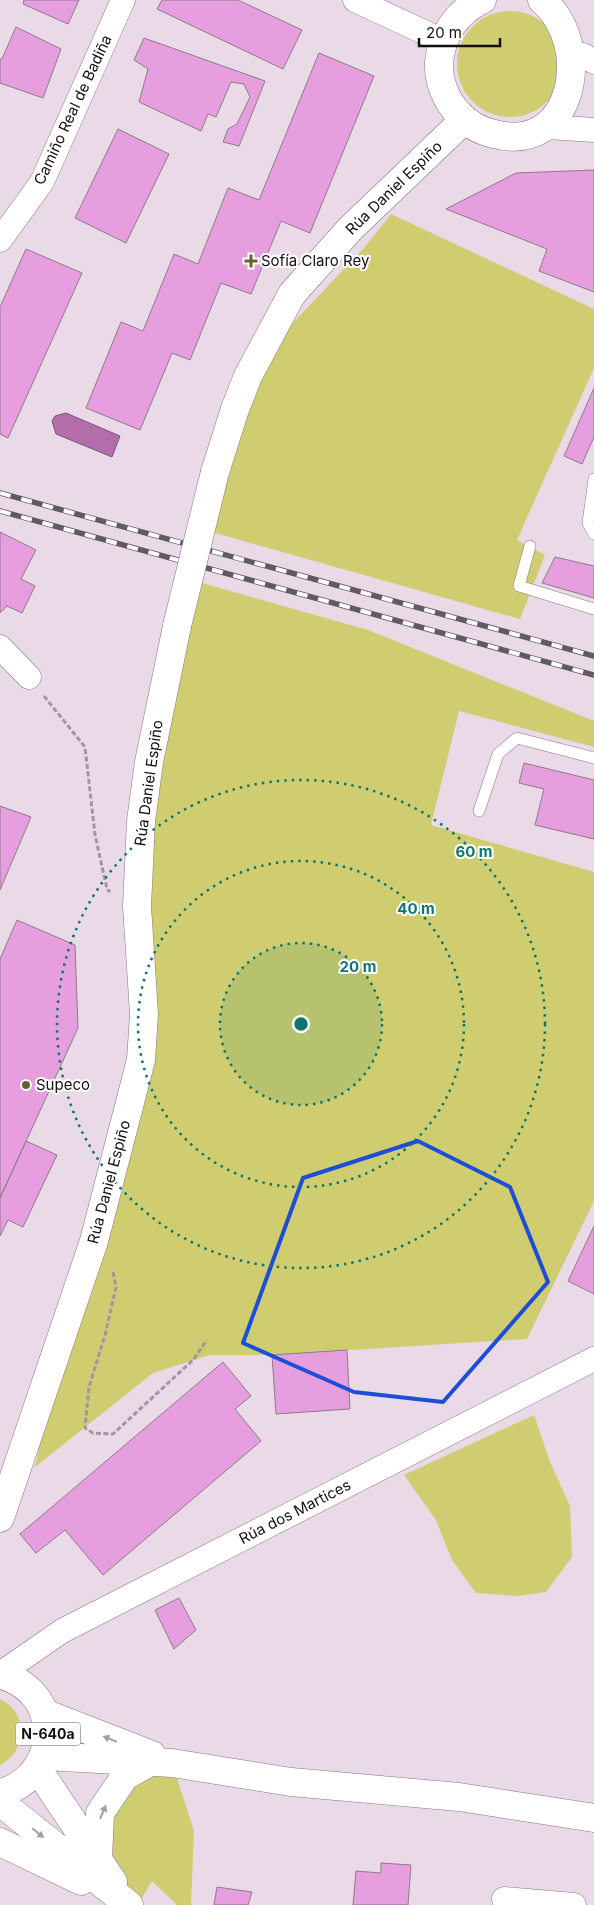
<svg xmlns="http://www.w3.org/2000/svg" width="594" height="1905" viewBox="0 0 594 1905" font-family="Inter,sans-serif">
<rect width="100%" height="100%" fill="#ead9e7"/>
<!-- green -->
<path fill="#cfcd70" d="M457 64a53 53 0 1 1 106 0a53 53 0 1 1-106 0Z
M391 214 594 309V368L517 540 545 555 520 619 201 529 215 472 229 476 258 377 292 324 363 249Z
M188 579 368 630 594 721V747L459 711 431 825 594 872V1201L527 1339 272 1355H210L153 1373 35 1467 66 1323 141 1060 137 906Z
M534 1415 550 1462 570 1506 572 1557 546 1592 517 1596 476 1593 452 1560 436 1520 404 1475Z
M0 1699C29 1712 27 1752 0 1765Z
M172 1763 194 1831 191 1905H177L152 1881 138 1905 98 1859 125 1776Z"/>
<!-- water -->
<path fill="#b26daa" stroke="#83517d" d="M66 413 120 436 112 457 56 434 52 421 55 416Z"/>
<!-- building -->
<path fill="#e79ede" stroke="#8b7c88" d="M24 0H79L68 24 23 4Z
M162 0H238L302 30 283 69 157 9Z
M16 27 61 49 43 98 0 83V59H2Z
M144 38 265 81 239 146 223 142 228 129 237 124 250 97 244 84 231 82 216 117 208 114 201 131 139 102 148 69 134 60Z
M319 53 374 76 310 233 281 221 251 294 221 283 190 360 172 353 140 430 86 408 121 322 143 331 174 254 198 264 228 188 259 200Z
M118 129 169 154 126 243 75 218Z
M594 170V292L539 271 547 249 446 209 516 173Z
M26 249 82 273 8 438 0 434V307Z
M594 388V437L582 464 564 456Z
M0 532 36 550 21 579 35 586 22 613 7 606 0 613Z
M555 557 594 566V598L542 583Z
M524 763 594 780V839L535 825 544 789 519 783Z
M0 806 31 817 0 890Z
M17 920 75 945 78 1028 0 1198V959Z
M26 1141 57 1155 23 1227 8 1220 0 1236V1198Z
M594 1226V1294L568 1281Z
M347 1350 350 1409 276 1414 272 1355Z
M223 1362 251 1396 235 1409 261 1441 103 1575 65 1530 36 1553 20 1534Z
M179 1598 196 1630 174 1649 155 1610Z
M381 1863 411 1865 408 1905H353L356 1871 381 1873Z
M217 1887 252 1892 248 1905H214Z"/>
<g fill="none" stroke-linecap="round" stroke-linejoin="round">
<!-- service casing -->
<g stroke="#867784" stroke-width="12">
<path id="service" d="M594 479 588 523 594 534
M530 546 519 586 594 609
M479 811 498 754 517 738 594 758"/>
</g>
<!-- minor casing -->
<g stroke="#867784" stroke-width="25">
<path id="minor" d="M355 0 443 41
M583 55 594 62
M548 127 594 130
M0 240 42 182 123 0
M0 647 29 677
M0 1674 62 1631 594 1359
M504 1899 574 1905"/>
</g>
<!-- tertiary casing -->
<g stroke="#867784" stroke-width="29">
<path id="tertiary" d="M482 0C457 12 442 34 439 62 438 81 446 101 459 114 468 124 481 131 494 134 575 155 594 44 542 0
M215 472 235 409 248 376 292 294 350 229 464 120
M0 1518 94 1241 141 1060 144 1014 137 906 141 821 149 762 177 626"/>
</g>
<!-- secondary casing -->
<g stroke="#867784" stroke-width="29">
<path id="secondary" d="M44 1713 152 1755
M44 1756 172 1763 291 1782 459 1797 594 1818"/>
</g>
<!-- primary casing -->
<g stroke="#867784" stroke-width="29">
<path id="primary" d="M0 1674C15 1679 28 1686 37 1699 62 1735 40 1784 0 1793
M37 1768 113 1882
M0 1802 129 1905
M0 1842 81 1881
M98 1859 100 1813 125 1776 148 1763"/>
</g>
<!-- path -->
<path stroke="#a295a0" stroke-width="3" stroke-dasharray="5 2.5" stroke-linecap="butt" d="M44 696 85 747 95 835 107 889 110 892
M113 1272 116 1287 105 1335 89 1387 85 1428 93 1433 113 1434 193 1360 207 1340"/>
<!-- service -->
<use href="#service" stroke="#fff" stroke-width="11"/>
<!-- minor -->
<use href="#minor" stroke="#fff" stroke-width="24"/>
<!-- tertiary -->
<use href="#tertiary" stroke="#fff" stroke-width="28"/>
<!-- secondary -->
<use href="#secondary" stroke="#fff" stroke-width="28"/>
<!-- primary -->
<use href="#primary" stroke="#fff" stroke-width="28"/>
<!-- rail casing -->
<g stroke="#625961" stroke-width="5.5">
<path id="rail" d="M0 493 594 656
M0 511 594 675"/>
</g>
<!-- rail -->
<use href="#rail" stroke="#fff" stroke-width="4" stroke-dasharray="11" stroke-linecap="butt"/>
<!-- tertiary-bridge casing -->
<g stroke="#867784" stroke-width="29" stroke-linecap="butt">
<path id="tertiary-bridge" d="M177 626 215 472"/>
</g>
<!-- tertiary-bridge -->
<use href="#tertiary-bridge" stroke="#fff" stroke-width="28"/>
</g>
<!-- one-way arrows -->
<defs><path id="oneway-solid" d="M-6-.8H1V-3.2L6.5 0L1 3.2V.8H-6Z" transform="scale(1.25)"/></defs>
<g fill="#a19fa1">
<use href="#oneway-solid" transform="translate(110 1739) rotate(-158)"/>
<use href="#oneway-solid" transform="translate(103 1812) rotate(-67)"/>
<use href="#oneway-solid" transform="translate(38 1833) rotate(39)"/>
</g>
<!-- marked area -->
<path fill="none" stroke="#1d4ed8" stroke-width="4" stroke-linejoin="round" d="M418 1141 510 1187 548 1282 443 1402 354 1392 243 1343 303 1178Z"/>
<!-- distance rings -->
<circle cx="301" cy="1024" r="81" fill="#0f766e" fill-opacity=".12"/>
<g fill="none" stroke="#0f766e" stroke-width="2.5" stroke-dasharray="2.5 5">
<circle cx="301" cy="1024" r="81"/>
<circle cx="301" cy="1024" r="163"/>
<circle cx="301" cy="1024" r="244"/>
</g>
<!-- markers -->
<g fill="#64632f" stroke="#fff" stroke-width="2">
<path d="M248.5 253.5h5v5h5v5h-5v5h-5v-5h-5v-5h5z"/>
<circle cx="26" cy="1085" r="5"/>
</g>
<g text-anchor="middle" stroke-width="4" stroke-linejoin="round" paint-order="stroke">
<!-- shield labels -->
<rect fill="#fff" stroke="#5a575a" stroke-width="1" x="15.5" y="1722.5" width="65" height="23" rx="4"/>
<g font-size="14" font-weight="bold" fill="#140f13">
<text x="48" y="1739">N-640a</text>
</g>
<!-- street labels -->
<g font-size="15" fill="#140f13" stroke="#fff">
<text transform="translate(73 110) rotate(-65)" y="5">Camiño Real de Badiña</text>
<text transform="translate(394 188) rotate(-44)" y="5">Rúa Daniel Espiño</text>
<text transform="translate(149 783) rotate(-82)" y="5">Rúa Daniel Espiño</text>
<text transform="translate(109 1182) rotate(-75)" y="5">Rúa Daniel Espiño</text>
<text transform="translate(295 1512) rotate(-27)" y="5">Rúa dos Martices</text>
</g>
<!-- poi labels -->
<g font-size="15" fill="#140f13" stroke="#fff" text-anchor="start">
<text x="261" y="266">Sofía Claro Rey</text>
<text x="36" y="1090">Supeco</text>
</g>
</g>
<circle cx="301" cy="1024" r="8" fill="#0f766e" stroke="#fff" stroke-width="2.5"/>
<g font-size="15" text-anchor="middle" font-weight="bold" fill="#0f766e" stroke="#fff" stroke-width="4" stroke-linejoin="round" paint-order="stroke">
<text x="474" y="857">60 m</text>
<text x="416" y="914">40 m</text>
<text x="358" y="972">20 m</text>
</g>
<!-- scale -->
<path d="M419 38v8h81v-8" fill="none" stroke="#140f13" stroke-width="2.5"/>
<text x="426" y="38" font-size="15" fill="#140f13" stroke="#ffffff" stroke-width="4" paint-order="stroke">20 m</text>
</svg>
